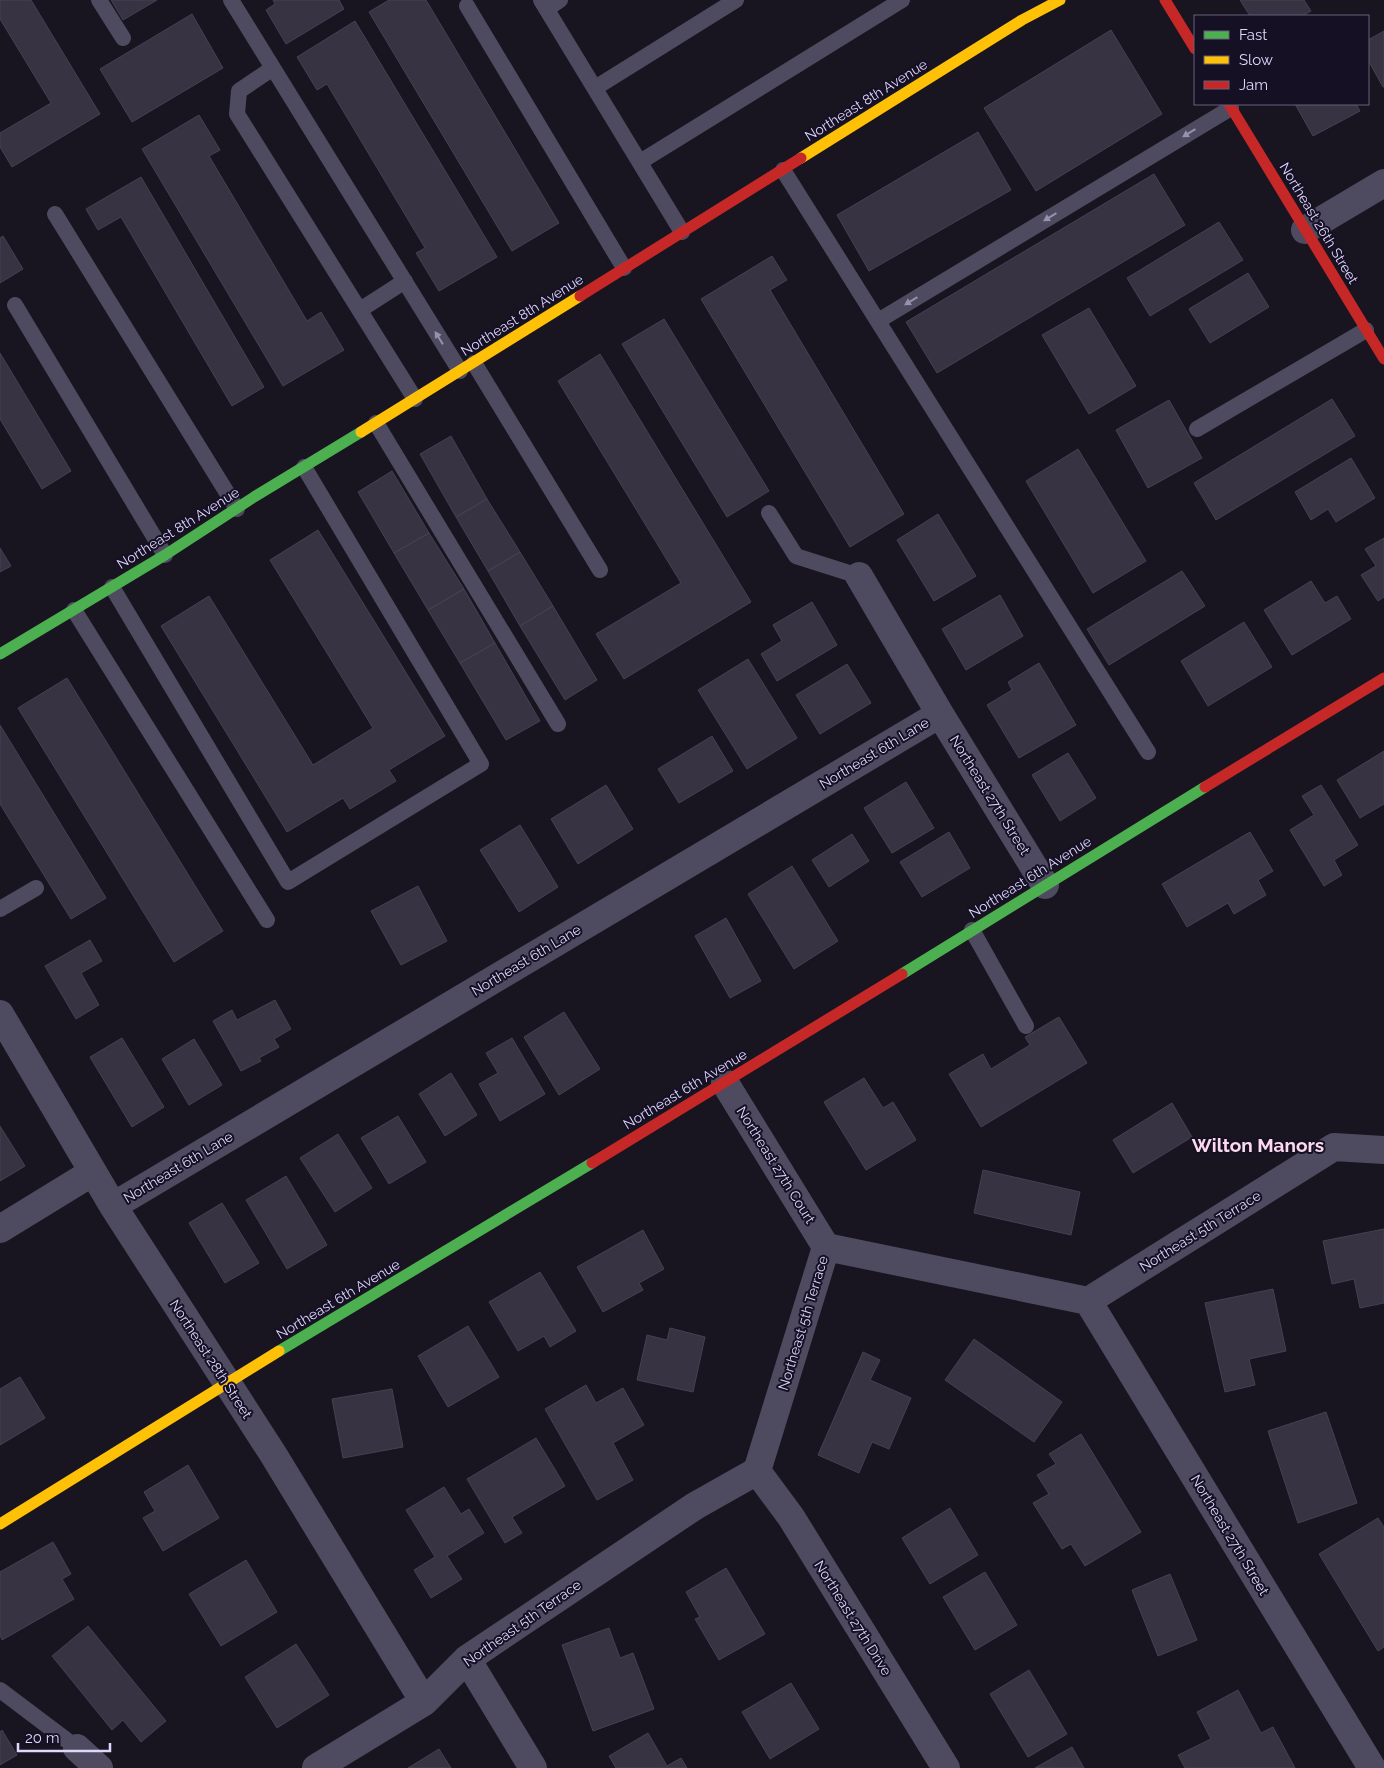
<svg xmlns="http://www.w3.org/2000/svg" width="1384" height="1768" viewBox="0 0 1384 1768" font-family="Raleway,sans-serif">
<rect width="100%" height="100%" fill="#181520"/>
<!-- building -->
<path fill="#383342" stroke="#464053" d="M0 0H31L100 114 12 167 0 147V133L51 103 0 19Z
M111 0H157L123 20Z
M273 0H339L344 9 286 44 266 10 275 4Z
M389 0H426L559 223 512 251 369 12Z
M1240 0H1304L1311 11 1302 16H1250Z
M192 14 223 68 132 122 100 69Z
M355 21 497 257 439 291 416 253 425 248 327 84 317 90 297 57Z
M1111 30 1162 114 1036 191 984 108Z
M1384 31V87H1383L1368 60V40Z
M1295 104H1356L1360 111 1313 136Z
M199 115 220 150 209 156 307 321 321 312 344 350 283 386 142 149Z
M978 132 1011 190 869 271 837 215Z
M1154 174 1185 225 937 373 906 322Z
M141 177 264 387 232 406 121 217 98 230 86 209Z
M1219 222 1243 260 1150 316 1127 278Z
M3 236 23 269 0 283V238Z
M772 256 787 280 770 290 904 514 850 547 701 299Z
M1248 273 1269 307 1210 343 1189 309Z
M1089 308 1136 386 1089 414 1042 335Z
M664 319 769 491 727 517 622 344Z
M0 353 71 471 42 489 0 419Z
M600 354 751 602 624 679 596 634 681 583 558 381Z
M1332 399 1355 436 1216 520 1194 483Z
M1169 400 1202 458 1148 488 1116 430Z
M451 436 487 499 456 517 420 454Z
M1078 449 1146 561 1093 593 1026 481Z
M1351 458 1375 498 1336 522 1328 509 1311 520 1295 492Z
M392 471 429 533 394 553 358 492Z
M487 499 520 552 488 571 456 517Z
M938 514 976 576 934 601 897 540Z
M318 530 445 736 389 770 396 781 350 809 343 798 287 832 161 626 209 596 313 765 373 728 270 560Z
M429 533 464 589 428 610 394 553Z
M1384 538V597L1378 601 1361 575 1376 566 1365 549Z
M0 548 11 566 0 572Z
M520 552 553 606 520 626 488 571Z
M1182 571 1205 606 1109 665 1087 629Z
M1311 581 1325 603 1337 596 1351 619 1292 655 1264 610Z
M464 589 495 643 460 663 428 610Z
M1000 595 1023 636 966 670 942 629Z
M812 602 837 645 777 681 761 654 782 641 773 625Z
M553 606 597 680 565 700 520 626Z
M1244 622 1272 667 1208 706 1181 661Z
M495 643 540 721 506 740 460 663Z
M748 659 797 738 747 769 698 690Z
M1039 663 1076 725 1019 758 987 705 1012 690 1008 682Z
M847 664 871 703 820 734 796 695Z
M67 678 223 931 174 962 18 708Z
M0 725 106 898 71 919 0 804Z
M712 736 733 771 679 803 658 769Z
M1384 751V804L1360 818 1337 780Z
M1068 753 1096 798 1060 821 1032 775Z
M906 782 934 828 892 853 864 808Z
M606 785 633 829 578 864 551 819Z
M1321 785 1358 845 1334 860 1342 875 1324 886 1290 830 1314 815 1302 796Z
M520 825 558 887 519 912 480 850Z
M949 832 970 868 922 897 900 862Z
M1250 832 1273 871 1258 880 1266 895 1234 914 1228 903 1187 927 1162 884Z
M852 834 869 861 829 887 812 860Z
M792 866 838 941 794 969 748 894Z
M418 886 447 941 401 965 371 911Z
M726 918 761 981 730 998 695 936Z
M90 940 102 961 81 973 99 1005 76 1019 45 966Z
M275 1000 291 1029 274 1039 279 1047 259 1058 261 1061 241 1071 213 1021 232 1010 237 1020Z
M564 1012 600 1069 559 1095 524 1037Z
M1059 1017 1087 1063 981 1127 949 1074 983 1054 991 1069 1030 1045 1025 1037Z
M122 1038 164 1107 132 1127 90 1057Z
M512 1038 545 1094 500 1121 479 1084 498 1073 486 1053Z
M194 1039 222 1085 189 1105 162 1059Z
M451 1073 477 1115 445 1136 419 1094Z
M864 1078 883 1108 893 1102 916 1140 866 1170 824 1102Z
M1172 1103 1192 1137 1133 1173 1113 1140Z
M398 1116 426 1162 389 1184 361 1138Z
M0 1126 25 1166 0 1181Z
M338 1134 372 1188 335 1212 300 1158Z
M983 1170 1080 1192 1071 1235 974 1213Z
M286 1176 327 1245 287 1269 246 1200Z
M222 1203 259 1263 225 1283 189 1223Z
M1384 1229V1303L1360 1308 1354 1279 1332 1284 1323 1241Z
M643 1230 664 1269 639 1283 643 1290 603 1312 577 1267Z
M540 1272 576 1331 550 1347 544 1336 518 1351 489 1302Z
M1273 1289 1286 1351 1249 1359 1255 1385 1225 1392 1205 1303Z
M468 1326 499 1377 448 1407 418 1356Z
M670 1328 705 1337 693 1392 637 1380 647 1335 667 1340Z
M974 1339 1062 1402 1034 1442 945 1380Z
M863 1352 880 1360 870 1380 911 1398 889 1449 872 1442 859 1473 818 1455Z
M20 1377 45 1418 0 1445V1389Z
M586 1385 596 1403 623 1388 644 1425 613 1443 633 1480 597 1500 545 1409Z
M392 1389 403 1447 343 1458 332 1399Z
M1326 1412 1357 1503 1298 1523 1268 1431Z
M1081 1434 1141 1532 1085 1566 1071 1544 1062 1549 1033 1503 1049 1494 1037 1475 1056 1464 1049 1454Z
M536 1438 565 1486 512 1517 522 1533 505 1543 467 1479Z
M188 1465 219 1518 163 1551 143 1518 155 1511 144 1492Z
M444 1487 461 1514 469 1509 484 1533 447 1556 462 1579 431 1598 414 1570 435 1557 406 1510Z
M950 1508 978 1555 930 1584 902 1538Z
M1378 1518 1384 1527V1647L1378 1651 1319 1554Z
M53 1542 71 1574 62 1579 74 1599 2 1640 0 1635V1572Z
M246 1560 277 1612 221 1646 189 1594Z
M726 1568 765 1634 719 1660 695 1619 700 1617 686 1592Z
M985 1572 1017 1625 975 1650 943 1597Z
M1170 1574 1197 1640 1158 1656 1132 1590Z
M88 1626 166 1721 141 1742 123 1720 112 1730 52 1656Z
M609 1628 620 1658 633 1653 654 1709 593 1731 562 1645Z
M296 1644 329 1695 277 1728 245 1677Z
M1029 1670 1067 1734 1028 1757 990 1694Z
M791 1683 819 1729 770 1759 742 1712Z
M1238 1690 1261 1733 1273 1727 1295 1768H1185L1178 1755 1211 1739 1197 1712Z
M2 1730 17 1755 0 1765V1732Z
M648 1733 667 1766 681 1758 687 1768H616L609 1756Z
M1072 1747 1084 1768H1035Z
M439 1749 451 1768H408Z"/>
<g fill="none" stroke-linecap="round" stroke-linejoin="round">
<!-- lane -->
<path stroke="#4e4b60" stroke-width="16" d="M99 0 123 38
M231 0 460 371
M541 0 682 232
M467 6 624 268
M547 9 560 0
M273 68 239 91 237 114 415 399
M595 88 736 0
M640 162 902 0
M783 170 1148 752
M55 214 237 509
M15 305 165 555
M360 310 405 281
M878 321 1231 108
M474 363 600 570
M376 423 558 724
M1197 429 1366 330
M769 513 796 556 859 576
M112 587 288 882 481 764 304 467
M74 610 267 920
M0 909 36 888
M972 930 1026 1026
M0 1690 77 1748"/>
<!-- street -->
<path stroke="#4e4b60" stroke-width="28" d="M1305 230 1384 183
M859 576 940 714 1045 885
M0 1014 113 1206 273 1454 424 1702
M725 1083 826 1247
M113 1206 940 714
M0 1229 93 1172
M826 1247 1088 1301 1334 1147 1384 1150
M1088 1301 1372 1768
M757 1471 791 1517 946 1768
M467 1659 533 1768
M77 1748 99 1768
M316 1768 424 1702 467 1659 695 1506 757 1471 826 1247"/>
<!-- fast -->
<path stroke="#4caf50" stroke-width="11" d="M0 654 165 555 254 497 361 432
M902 974 1205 787
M279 1351 592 1163"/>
<!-- slow -->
<path stroke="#ffc107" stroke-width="11" d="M801 158 1022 20 1060 0
M361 432 580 296
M0 1524 279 1351"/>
<!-- jam -->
<path stroke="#c62828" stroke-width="11" d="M1165 0 1195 49
M1229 104 1384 359
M580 296 801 158
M1205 787 1384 678
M592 1163 902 974"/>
</g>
<!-- one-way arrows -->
<defs><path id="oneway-solid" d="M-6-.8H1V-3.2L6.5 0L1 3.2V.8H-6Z" transform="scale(1.25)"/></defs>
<g fill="#9691ae">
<use href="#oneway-solid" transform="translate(1189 133) rotate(149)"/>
<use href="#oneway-solid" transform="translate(1050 217) rotate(149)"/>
<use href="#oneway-solid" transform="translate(911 301) rotate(149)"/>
<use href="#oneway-solid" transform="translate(439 338) rotate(-122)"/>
</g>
<g text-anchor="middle" stroke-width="4" stroke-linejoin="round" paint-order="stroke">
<!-- street labels -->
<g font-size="14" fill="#dfd7fc" stroke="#161025">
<text transform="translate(866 100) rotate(-32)" y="5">Northeast 8th Avenue</text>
<text transform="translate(1319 223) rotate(59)" y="5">Northeast 26th Street</text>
<text transform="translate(522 315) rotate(-32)" y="5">Northeast 8th Avenue</text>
<text transform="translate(178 528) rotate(-32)" y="5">Northeast 8th Avenue</text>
<text transform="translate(874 753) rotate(-31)" y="5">Northeast 6th Lane</text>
<text transform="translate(990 795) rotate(58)" y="5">Northeast 27th Street</text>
<text transform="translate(1030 877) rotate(-32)" y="5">Northeast 6th Avenue</text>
<text transform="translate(526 960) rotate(-31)" y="5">Northeast 6th Lane</text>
<text transform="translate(685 1089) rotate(-31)" y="5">Northeast 6th Avenue</text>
<text transform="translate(776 1165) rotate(58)" y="5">Northeast 27th Court</text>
<text transform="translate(178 1167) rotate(-31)" y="5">Northeast 6th Lane</text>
<text transform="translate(1200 1231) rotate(-32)" y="5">Northeast 5th Terrace</text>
<text transform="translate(338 1299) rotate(-31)" y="5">Northeast 6th Avenue</text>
<text transform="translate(803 1323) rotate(-73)" y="5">Northeast 5th Terrace</text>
<text transform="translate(211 1359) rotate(57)" y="5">Northeast 28th Street</text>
<text transform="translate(1230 1535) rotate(59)" y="5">Northeast 27th Street</text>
<text transform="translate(853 1618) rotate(58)" y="5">Northeast 27th Drive</text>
<text transform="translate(522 1623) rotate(-35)" y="5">Northeast 5th Terrace</text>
</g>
<!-- district labels -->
<g font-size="19" font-weight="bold" fill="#fcd9ec" stroke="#161025">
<text x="1258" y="1152">Wilton Manors</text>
</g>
</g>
<!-- legend -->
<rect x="1194" y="15" width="175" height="90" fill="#161025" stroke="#66607b"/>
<rect x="1204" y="31" width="25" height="8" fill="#4caf50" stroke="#66607b"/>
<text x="1239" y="40" font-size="15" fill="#dfd7fc">Fast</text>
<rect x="1204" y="56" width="25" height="8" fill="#ffc107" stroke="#66607b"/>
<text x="1239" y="65" font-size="15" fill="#dfd7fc">Slow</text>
<rect x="1204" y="81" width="25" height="8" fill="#c62828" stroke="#66607b"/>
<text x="1239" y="90" font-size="15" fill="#dfd7fc">Jam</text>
<!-- scale -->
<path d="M18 1743v8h92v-8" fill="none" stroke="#dfd7fc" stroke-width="2.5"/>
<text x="25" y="1743" font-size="15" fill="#dfd7fc" stroke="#161025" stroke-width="4" paint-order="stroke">20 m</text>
</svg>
